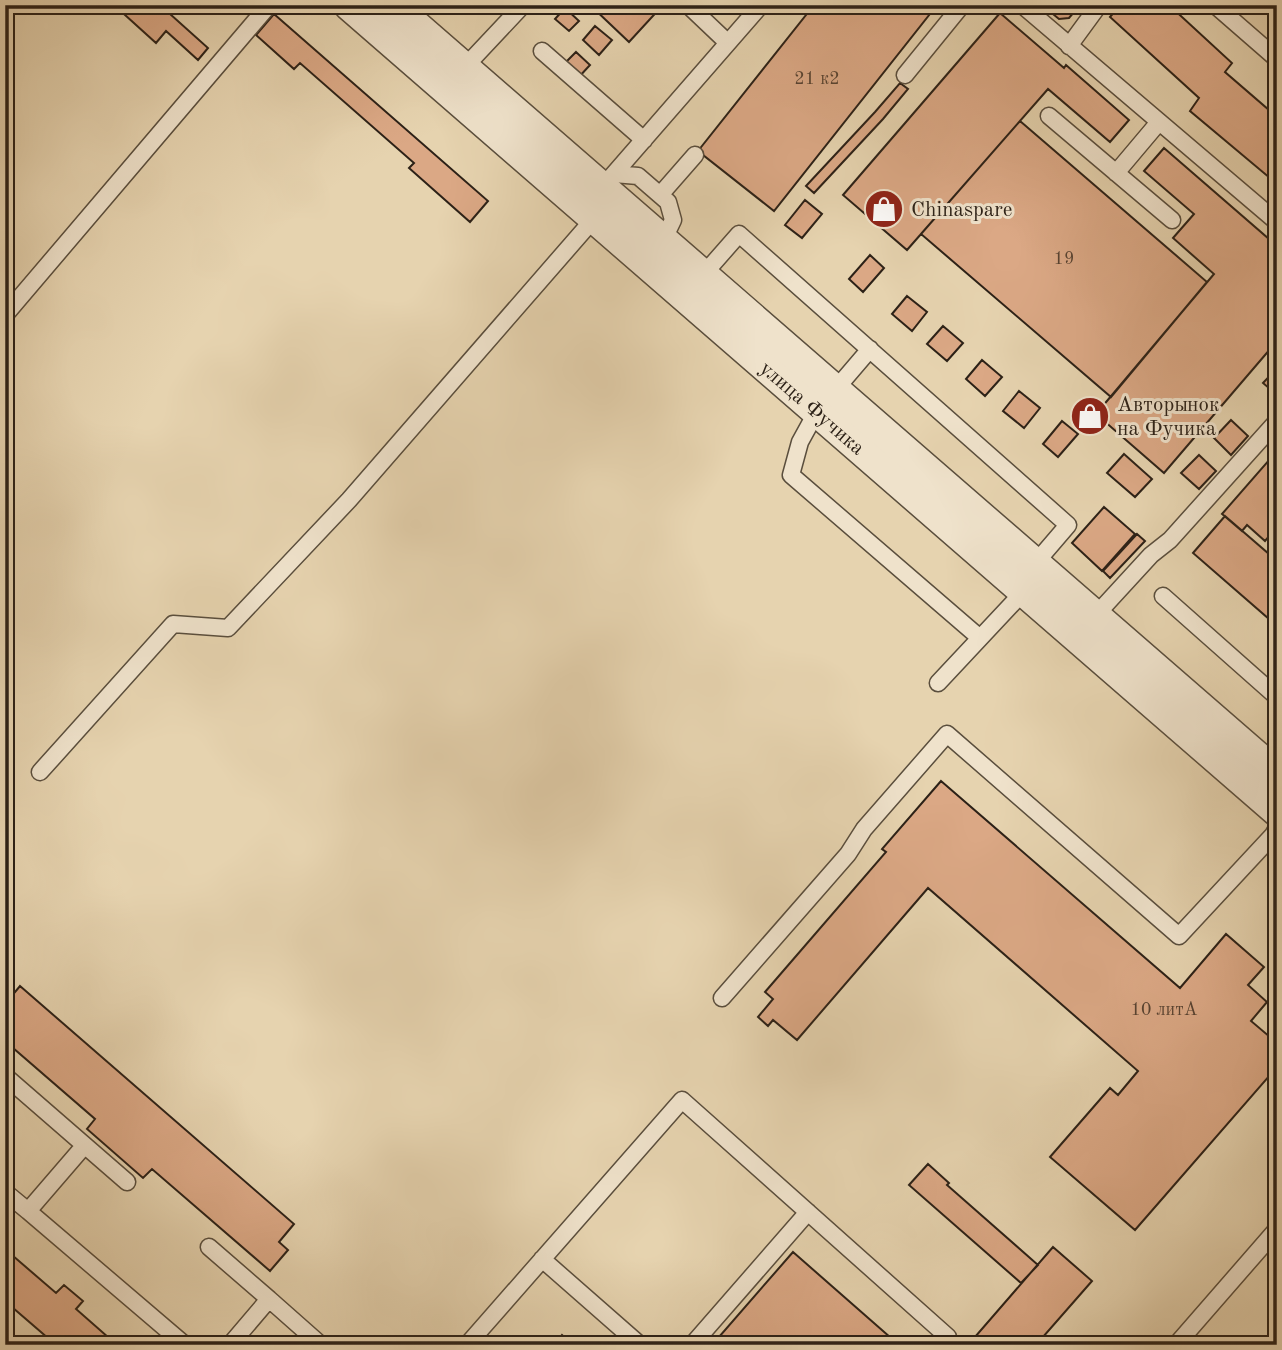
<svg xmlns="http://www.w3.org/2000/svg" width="1282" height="1350" viewBox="0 0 1282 1350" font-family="'Old Standard TT',serif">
<rect width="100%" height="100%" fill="#e6d3af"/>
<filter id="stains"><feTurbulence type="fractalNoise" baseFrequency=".00286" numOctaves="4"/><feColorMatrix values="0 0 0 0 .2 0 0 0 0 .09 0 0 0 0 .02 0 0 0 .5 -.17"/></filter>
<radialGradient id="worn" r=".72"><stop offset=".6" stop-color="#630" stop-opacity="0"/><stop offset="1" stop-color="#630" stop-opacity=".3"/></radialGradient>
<!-- building -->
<path fill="#dba885" stroke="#2c2117" stroke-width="2" d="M114 5H160L208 48 198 60 166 31 156 43Z
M217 5H233L225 13Z
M590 5H663L629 42Z
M814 5H937L774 211 698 151Z
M1042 5H1080L1069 18 1059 19Z
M1120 5H1169L1232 63 1225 72 1277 117V184L1190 111 1199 98 1110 17Z
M565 8 579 21 569 31 555 19Z
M1000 13 1064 68 1066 65 1129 120 1110 142 1048 89 907 250 843 195Z
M274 14 488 201 470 222 409 168 414 163 300 63 294 69 256 35Z
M595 26 612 40 599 55 583 40Z
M576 52 590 65 578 78 564 64Z
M900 83 908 89 883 119 814 193 806 186 875 112Z
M1020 121 1207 282 1111 397 921 234Z
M1164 148 1277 246V341L1164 473 1096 414 1214 274 1173 238 1194 214 1144 171Z
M805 200 822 214 802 238 785 225Z
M870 255 884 268 863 292 849 279Z
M907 296 927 312 912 331 892 314Z
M943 326 963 343 947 361 927 344Z
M982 360 1002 377 985 396 966 379Z
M1277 368V395L1263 383Z
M1019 391 1040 408 1024 428 1003 411Z
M1231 420 1248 436 1231 455 1214 438Z
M1062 421 1078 434 1058 457 1043 444Z
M1277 451V527L1265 541 1247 525 1242 531 1222 514Z
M1124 454 1152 479 1135 497 1107 473Z
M1199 455 1216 471 1199 489 1181 473Z
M1104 507 1135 534 1102 571 1072 543Z
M1225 516 1277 561V626L1193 553Z
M1137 534 1145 541 1110 578 1103 571Z
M941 781 1180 988 1226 934 1264 967 1248 985 1267 1002 1251 1021 1277 1043V1067L1135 1230 1050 1157 1110 1088 1118 1095 1138 1071 928 888 797 1040 773 1020 768 1026 758 1017 773 999 765 992 886 852 882 849Z
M20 986 294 1224 279 1242 288 1250 270 1271 152 1169 143 1178 87 1129 95 1119 5 1041V1004Z
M928 1164 949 1183 947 1185 1038 1265 1021 1283 909 1185Z
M1053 1247 1092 1281 1036 1345H968Z
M5 1249 56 1293 64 1285 83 1301 76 1309 117 1345H56L5 1301Z
M793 1252 899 1345H712Z
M562 1335 573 1345H554Z"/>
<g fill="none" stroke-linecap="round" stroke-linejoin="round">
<!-- service casing -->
<g stroke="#5a4e3d" stroke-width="19">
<path id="service" d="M688 5 728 43
M1022 5 1277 222
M1215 5 1277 59
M1069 46 1099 5
M542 51 644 140
M461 71 523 5
M905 75 962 5
M1049 116 1172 220
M1116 173 1159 122
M614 174 638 176 668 202 673 220 663 241
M599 191 761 5
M660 195 695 155
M703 275 739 234 1068 525 1032 567
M5 315 269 5
M870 349 817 411 800 442 791 475 980 638
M1163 596 1277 697
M1095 616 1151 555 1170 540 1277 421
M938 683 1027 588
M40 772 173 624 228 628 349 500 598 214
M722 998 848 854 864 829 947 734 1179 936 1273 835 1277 828
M5 1076 127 1182
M5 1192 28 1211 84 1146
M28 1211 185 1345
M209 1247 269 1299 230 1345
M542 1259 640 1345
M269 1299 321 1345
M467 1345 682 1100 948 1337
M692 1345 808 1212
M1176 1345 1277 1229"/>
</g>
<!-- minor casing -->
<g stroke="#5a4e3d" stroke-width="33">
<g id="minor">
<path id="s1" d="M349 5 1277 811"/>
<path d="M392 5 1277 774"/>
</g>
</g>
<!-- service -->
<use href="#service" stroke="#efe2cb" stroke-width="16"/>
<!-- minor -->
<use href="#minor" stroke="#efe2cb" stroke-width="30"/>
</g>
<!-- icons -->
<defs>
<g id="shop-disc" transform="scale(2.0125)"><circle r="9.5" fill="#8f2418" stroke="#efe2cb"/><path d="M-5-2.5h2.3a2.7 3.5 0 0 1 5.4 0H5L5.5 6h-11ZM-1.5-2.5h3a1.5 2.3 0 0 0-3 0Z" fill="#fff"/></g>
</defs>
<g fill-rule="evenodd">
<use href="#shop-disc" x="884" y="209"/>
<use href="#shop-disc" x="1090" y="416"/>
</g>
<g text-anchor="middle" stroke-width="6" stroke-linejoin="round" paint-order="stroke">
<!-- number labels -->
<g font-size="18" fill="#584332">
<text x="817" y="84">21 к2</text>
<text x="1064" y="264">19</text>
<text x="1164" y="1015">10 литA</text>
</g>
<!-- poi labels -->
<g font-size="21" fill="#2c2117" stroke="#efe2cb" text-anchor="start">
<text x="911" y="216">Chinaspare</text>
<text x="1117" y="411">Авторынок<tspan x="1117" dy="24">на Фучика</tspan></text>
</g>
<!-- street labels -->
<g font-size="21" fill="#2c2117" stroke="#efe2cb">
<text dy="7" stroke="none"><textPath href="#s1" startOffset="614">улица Фучика</textPath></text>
</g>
</g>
<!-- margin -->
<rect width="1282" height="1350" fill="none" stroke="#e6d3af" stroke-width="28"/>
<rect x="7" y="7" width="1268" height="1336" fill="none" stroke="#2c2117" stroke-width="3.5"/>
<rect x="14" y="14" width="1254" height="1322" fill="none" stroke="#2c2117" stroke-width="2"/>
<rect width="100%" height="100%" filter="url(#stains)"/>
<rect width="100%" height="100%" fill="url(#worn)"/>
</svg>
